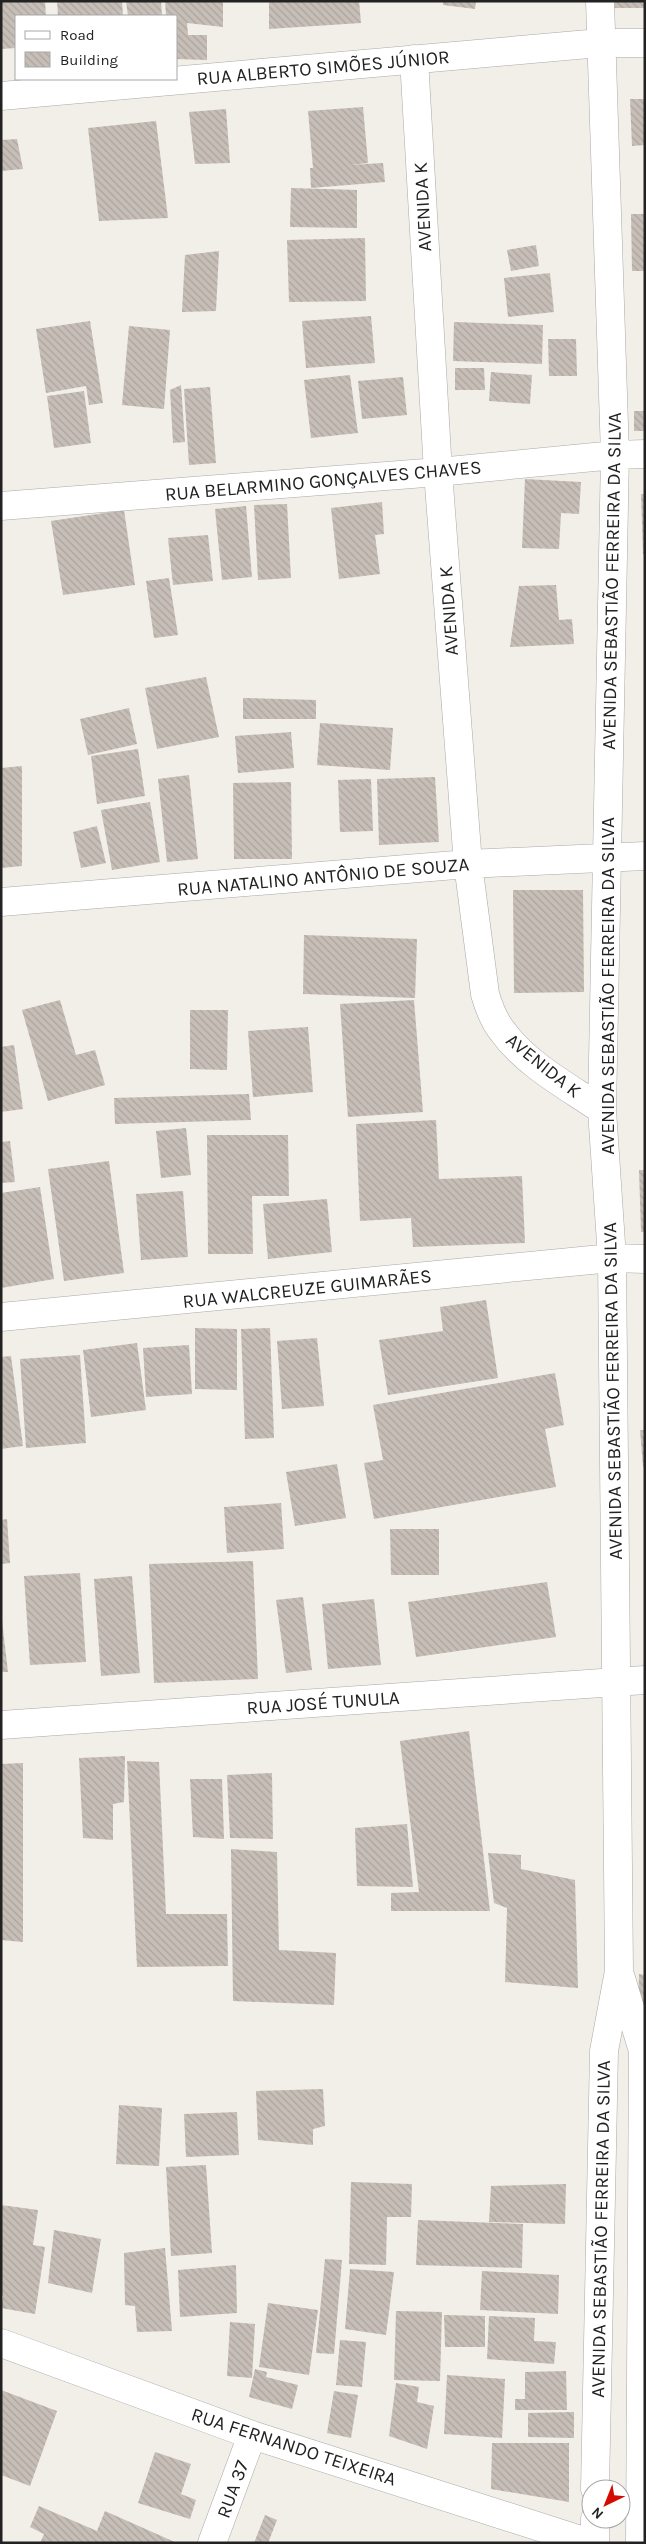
<svg xmlns="http://www.w3.org/2000/svg" width="646" height="2544" viewBox="0 0 646 2544" font-family="Karla,sans-serif">
<defs>
<pattern id="building-back-hatch" width="6" height="6" patternUnits="userSpaceOnUse" patternTransform="scale(1.25)"><rect width="6" height="6" fill="#c7bfb7"/><path d="M-1 5l2 2M0 0l6 6M5-1l2 2" fill="none" stroke="#aba49d"/></pattern>
</defs>
<rect width="100%" height="100%" fill="#f2efe8"/>
<!-- building -->
<path fill="url(#building-back-hatch)" d="M1 1H45L46 16H16V48L1 49Z
M57 1H122L123 16H58Z
M126 1H161L162 16H128Z
M165 1H223V27L187 23 188 35H207V60L176 59V16H166Z
M269 1H359L361 23 269 29Z
M443 1H476L475 9 443 5Z
M612 1H645V8H612Z
M630 99H645V145L632 146Z
M363 107 368 163 350 165 383 163 385 182 311 188 310 168H313L308 111Z
M226 109 230 163 195 164 189 112Z
M156 121 168 218 99 221 88 128Z
M17 139 23 169 1 171V140Z
M291 188 357 190V228L290 227Z
M631 214H645V271H632Z
M365 238 366 301 289 302 287 240Z
M536 245 539 266 511 271 507 250Z
M219 251 216 311 182 312 185 255Z
M550 273 554 312 508 317 504 278Z
M371 316 375 363 306 368 302 321Z
M90 321 103 403 89 405 86 386 46 393 36 329Z
M454 322 543 325 542 364 453 361Z
M129 326 170 330 164 409 122 405Z
M548 339H576L577 376H549Z
M455 368H484L485 390H455Z
M491 372 532 375 530 404 489 401Z
M350 375 358 433 311 438 304 380Z
M403 377 407 415 362 419 358 381Z
M181 385 185 442 173 443 170 390Z
M210 387 216 463 189 465 184 389Z
M84 391 91 443 54 448 47 396Z
M634 411H645V431H634Z
M525 479 581 482 579 514 561 513 559 549 522 548Z
M641 494H645V554H643Z
M382 502 384 534 375 535 380 574 339 579 331 508Z
M287 504 291 578 258 580 254 505Z
M246 506 252 577 222 580 215 509Z
M124 510 135 585 63 595 51 521Z
M208 535 213 581 173 585 168 538Z
M169 578 178 635 154 638 146 581Z
M556 585 559 620 572 619 574 644 510 647 519 586Z
M206 677 219 737 157 749 145 688Z
M243 698 316 700V719H243Z
M129 708 137 744 88 755 80 719Z
M320 723 393 728 390 770 317 765Z
M291 732 294 768 238 773 235 736Z
M138 749 145 796 97 804 91 756Z
M22 766V866L1 868V768Z
M189 775 198 859 167 862 158 779Z
M435 777 439 842 379 845 377 779Z
M371 779 373 831 340 832 338 780Z
M291 782 292 859H234L233 783Z
M150 802 160 862 112 870 101 810Z
M97 826 106 863 81 868 73 832Z
M513 890H583L584 992 514 993Z
M304 935 417 939 415 998 303 994Z
M60 1000 76 1055 95 1050 105 1085 48 1101 22 1010Z
M414 1000 423 1112 348 1117 340 1004Z
M190 1010H228L227 1070 190 1069Z
M308 1027 313 1092 253 1097 248 1031Z
M14 1045 23 1109 1 1112V1047Z
M249 1094 251 1120 115 1124 114 1098Z
M436 1120 439 1179 522 1176 525 1243 413 1247 411 1218 360 1221 356 1124Z
M186 1128 191 1175 161 1178 156 1131Z
M207 1135H288L289 1196H252L253 1254H208Z
M10 1141 15 1182 1 1183V1142Z
M109 1161 124 1273 64 1281 48 1169Z
M639 1170H645V1232H641Z
M40 1187 54 1279 1 1288V1193Z
M183 1191 188 1257 141 1260 136 1194Z
M327 1199 332 1252 268 1259 263 1204Z
M486 1300 498 1378 388 1395 379 1340 443 1331 440 1307Z
M195 1328 237 1329V1390L195 1389Z
M270 1328 274 1438 245 1439 241 1329Z
M317 1338 324 1406 282 1409 277 1341Z
M137 1343 146 1410 91 1417 83 1350Z
M189 1345 192 1394 146 1397 143 1348Z
M80 1355 86 1443 26 1448 20 1359Z
M11 1356 23 1446 1 1449V1357Z
M555 1373 564 1425 545 1429 556 1487 374 1519 364 1463 383 1460 373 1405Z
M640 1430H645V1467H643Z
M337 1464 346 1518 295 1526 286 1472Z
M281 1503 284 1549 227 1553 224 1507Z
M7 1519 10 1563 1 1564V1520Z
M390 1529H439V1575H391Z
M253 1561 258 1679 154 1683 149 1564Z
M80 1573 86 1662 30 1665 24 1576Z
M132 1576 140 1673 101 1676 94 1579Z
M547 1582 556 1637 416 1657 408 1602Z
M303 1597 312 1670 286 1673 276 1600Z
M374 1599 381 1665 328 1669 322 1604Z
M1 1612 8 1672H1Z
M469 1731 490 1911H391V1893L419 1892 400 1741Z
M125 1756 124 1802 113 1804V1840L83 1838 79 1758Z
M127 1761 159 1762 166 1914H227L228 1966 137 1967Z
M23 1763V1942L1 1940V1764Z
M272 1773 273 1839 230 1838 227 1775Z
M190 1779H222L224 1839 193 1837Z
M407 1824 413 1887 357 1886 355 1828Z
M231 1849 277 1852 279 1950 336 1953 334 2005 233 2001Z
M488 1853 521 1855V1869L575 1880 578 1988 505 1982 507 1908 494 1903Z
M639 1974 645 1975V2016L638 2015Z
M323 2089 325 2126 313 2129V2145L258 2140 256 2091Z
M119 2105 162 2108 159 2166 116 2164Z
M237 2112 239 2155 186 2157 184 2114Z
M206 2165 212 2253 171 2256 166 2167Z
M351 2182 412 2184 411 2217H387L386 2265 349 2264Z
M566 2184 565 2224 489 2222 491 2186Z
M1 2205 38 2210 33 2245 45 2247 35 2314 1 2308 3 2296H1Z
M418 2220 523 2224 522 2268 416 2265Z
M54 2230 101 2239 92 2293 48 2283Z
M165 2248 172 2331 137 2332 135 2306 125 2305 124 2253Z
M325 2259 342 2260 334 2354 316 2353Z
M236 2265 237 2313 180 2317 178 2270Z
M350 2269 394 2272 386 2335 345 2329Z
M482 2271 559 2275 558 2314 480 2310Z
M268 2303 318 2310 309 2375 259 2367Z
M396 2311 442 2312 440 2381 394 2380Z
M444 2315 485 2316V2347H445Z
M489 2316 535 2318 534 2341 556 2342 554 2364 487 2359Z
M230 2322 255 2324 252 2378 227 2376Z
M340 2340 366 2342 362 2387 336 2385Z
M255 2369 267 2372 266 2377 298 2385 292 2409 249 2397Z
M566 2371 567 2410H515V2399H525V2372Z
M447 2375 505 2379 502 2438 444 2434Z
M396 2383 419 2387 417 2402 434 2406 427 2449 389 2436Z
M1 2390 57 2411 30 2486 1 2475Z
M334 2391 358 2395 351 2438 327 2433Z
M574 2412V2438L528 2437V2413Z
M492 2443H569V2502L491 2489Z
M155 2452 191 2464 181 2494 196 2500 190 2519 138 2503Z
M39 2506 97 2531 105 2511 177 2543H40L44 2534 30 2527Z
M265 2515 277 2520 268 2543H254Z"/>
<g fill="none" stroke-linecap="round" stroke-linejoin="round">
<!-- street casing -->
<g stroke="#a9a9a9" stroke-width="29">
<path id="street" d="M414 59 438 472 468 864 485 994C489 1008 494 1021 503 1032 527 1065 569 1087 602 1110
M1 96 600 43H645
M1 506 438 472 615 455 645 454
M1 902 468 864 645 856
M1 1317 612 1258 645 1259
M1 1725 645 1680
M620 1975 643 2051 640 2543
M1 2343 252 2435 590 2543
M595 2489 604 2051 619 1971 612 1258 602 1110 615 455 600 1
M212 2543 252 2435
M595 2543V2519"/>
</g>
<!-- street -->
<use href="#street" stroke="#fff" stroke-width="28"/>
</g>
<g text-anchor="middle" stroke-width="4" stroke-linejoin="round" paint-order="stroke">
<!-- street labels -->
<g font-size="19" fill="#222" stroke="#fff">
<text transform="translate(323 67) rotate(-5)" y="7">RUA ALBERTO SIMÕES JÚNIOR</text>
<text transform="translate(422 207) rotate(-93)" y="7">AVENIDA K</text>
<text transform="translate(323 480) rotate(-5)" y="7">RUA BELARMINO GONÇALVES CHAVES</text>
<text transform="translate(611 581) rotate(-89)" y="7">AVENIDA SEBASTIÃO FERREIRA DA SILVA</text>
<text transform="translate(448 611) rotate(-94)" y="7">AVENIDA K</text>
<text transform="translate(323 876) rotate(-5)" y="7">RUA NATALINO ANTÔNIO DE SOUZA</text>
<text transform="translate(607 986) rotate(-90)" y="7">AVENIDA SEBASTIÃO FERREIRA DA SILVA</text>
<text transform="translate(544 1065) rotate(39)" y="7">AVENIDA K</text>
<text transform="translate(307 1288) rotate(-6)" y="7">RUA WALCREUZE GUIMARÃES</text>
<text transform="translate(612 1391) rotate(-91)" y="7">AVENIDA SEBASTIÃO FERREIRA DA SILVA</text>
<text transform="translate(323 1702) rotate(-4)" y="7">RUA JOSÉ TUNULA</text>
<text transform="translate(600 2229) rotate(-89)" y="7">AVENIDA SEBASTIÃO FERREIRA DA SILVA</text>
<text transform="translate(294 2446) rotate(18)" y="7">RUA FERNANDO TEIXEIRA</text>
<text transform="translate(232 2489) rotate(-70)" y="7">RUA 37</text>
</g>
</g>
<!-- border -->
<rect width="646" height="2544" fill="none" stroke="#222222" stroke-width="5"/>
<!-- legend -->
<rect x="15" y="15" width="162" height="65" fill="#ffffff" stroke="#a7a7a7"/>
<rect x="25" y="31" width="25" height="8" fill="#ffffff" stroke="#a7a7a7"/>
<text x="60" y="40" font-size="15" fill="#222222">Road</text>
<rect x="25" y="52" width="25" height="15" fill="url(#building-back-hatch)" stroke="#a7a7a7"/>
<text x="60" y="65" font-size="15" fill="#222222">Building</text>
<!-- north arrow -->
<g transform="translate(606 2504) rotate(223)"><circle r="24" fill="#ffffff" stroke="#a7a7a7"/>
<path d="M0-4L9 19L0 12L-9 19Z" fill="#d30b00"/>
<text y="-8" font-size="14" font-weight="bold" text-anchor="middle" fill="#222222">N</text>
</g>
</svg>
